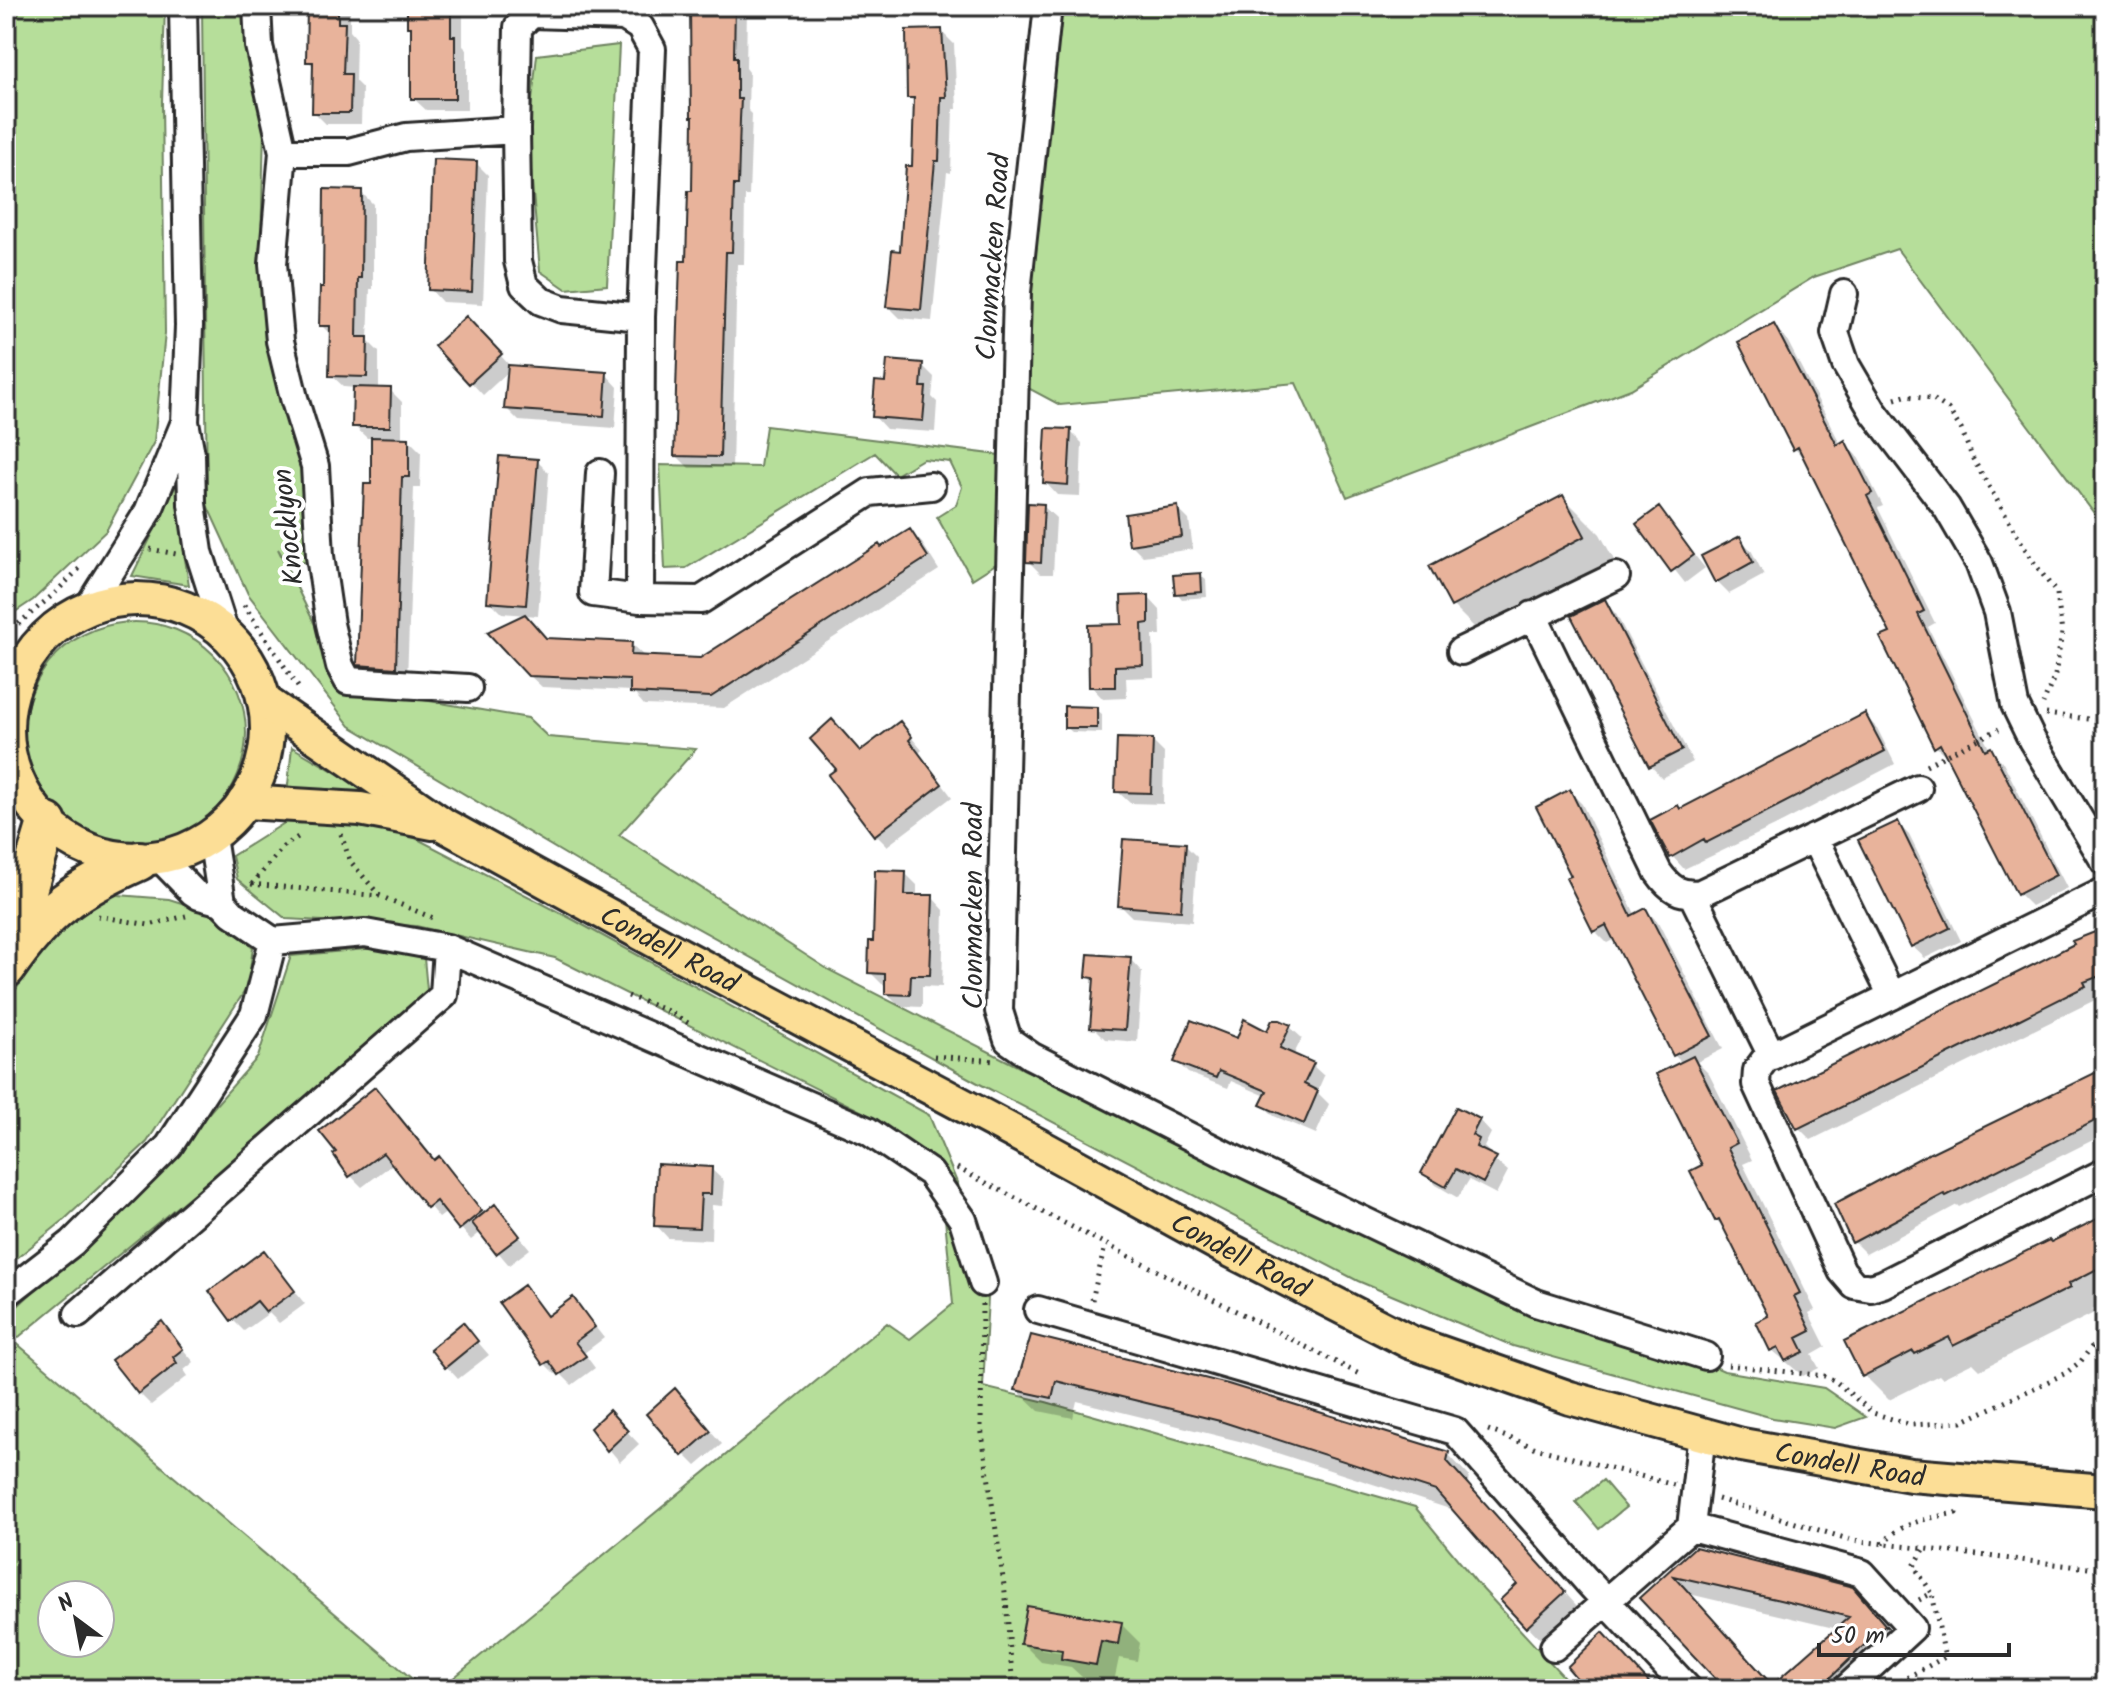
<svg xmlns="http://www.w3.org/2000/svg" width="2111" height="1695" viewBox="0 0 2111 1695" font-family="Kalam,sans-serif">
<rect width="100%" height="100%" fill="#fff"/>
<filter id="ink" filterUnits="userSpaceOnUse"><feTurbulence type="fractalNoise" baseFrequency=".0125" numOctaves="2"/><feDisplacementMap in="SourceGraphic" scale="16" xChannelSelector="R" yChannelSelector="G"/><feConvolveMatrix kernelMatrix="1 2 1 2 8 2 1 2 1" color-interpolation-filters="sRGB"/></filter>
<g filter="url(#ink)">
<!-- green -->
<path fill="#b6de9a" stroke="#708462" stroke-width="2" fill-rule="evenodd" d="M6 6H165L162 102 165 333 154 442 106 531 33 600 6 618Z
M202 6H245L250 67 264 128 261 248 274 367 305 467 312 563 285 560 278 549 320 635 337 685 528 718 548 737 696 749 619 835 829 970 1025 1070 1354 1205 1724 1371 1824 1388 1866 1417 1835 1428 1773 1418 1513 1346 1358 1281 976 1082 585 866 350 726 248 594 207 505Z
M1059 6H2105V528L1897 249 1814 277 1631 389 1347 497 1296 383 1060 405 1028 388 1034 203Z
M619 45 607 285 566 289 540 271 528 137 537 55Z
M766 426 999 455 1002 560 972 579 937 517 956 505 962 487 950 462 923 459 896 475 875 453 686 568 665 569 660 465 760 467Z
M182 473V539L189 585 132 576Z
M24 733a111 111 0 1 1 222 0a111 111 0 1 1-222 0Z
M292 747 376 796 287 794Z
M371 815 572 919 929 1115 990 1262 983 1387 1046 1402 1415 1507 1477 1583 1575 1689H440L887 1323 910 1339 953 1304 941 1176 865 1113 555 958 416 926 286 919 237 879 232 856 294 817Z
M105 894 169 899 207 911 253 947 248 986 147 1142 64 1220 6 1267V1004L64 919Z
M387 947 424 958 427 990 392 1030 14 1341 424 1689H6V1317L135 1197 258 1057 291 956ZM52 1595H100V1643H52Z
M1603 1480 1626 1507 1599 1529 1576 1502Z"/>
<!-- shadow -->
<path fill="#0003" fill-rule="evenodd" d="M303 6H350V31L356 38 355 81 362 88 361 124H326L314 112 315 68 308 61 309 19 302 13Z
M409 6H463V46L467 50V110H426L413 98V31L409 27Z
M692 6 747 7 746 68 749 72 748 110 752 114 749 196H745L744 264H737L732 468H689L676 455 694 193 695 119 693 117Z
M941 31 954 44 957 109H953L951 173 947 172 932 321 900 318 888 306 902 253 914 168 916 104 909 97Z
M476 163 488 175 483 304 442 302 430 289Z
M361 192 373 204V289H370L368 341 379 352V390H390L402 402V440H409L421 452 420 488H414L407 679 372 677 360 665 373 486V438H367L354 426 355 388 344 387 331 375 332 336 321 325 325 289Z
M1774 326 1786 338 1841 445 1845 443 1857 455 1883 506 1878 508 1935 623 1928 627 1990 750 2003 762 2067 888 2031 906 2019 894 1949 758 1935 746 1892 633 1807 461 1795 449Z
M478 331 512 368 606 374 618 387 615 428 519 421 506 408 509 371 483 395 437 346Z
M922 365 934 377 932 397 937 402 935 432 886 429 874 416 887 384Z
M1070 431 1082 443 1080 496 1057 495 1045 482Z
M537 461 549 473 538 616 502 613 490 601Z
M1563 497 1600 534 1621 573 1490 643 1453 606Z
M1043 506 1056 518 1053 574H1041L1028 561Z
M1177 508 1189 520 1193 549 1143 556 1131 544Z
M1658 510 1705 568 1685 583 1639 525Z
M910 531 922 543 939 570 724 708 644 705 632 691 542 687 529 675 547 640 631 644 644 656 701 660Z
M1739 538 1751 550 1764 575 1729 594 1717 582Z
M1200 575 1206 580 1207 597 1182 599 1177 593Z
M1148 597 1160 610 1161 635H1153L1154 677 1126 678 1127 698 1103 699 1091 686 1124 626Z
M1604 602 1616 614 1693 762 1662 778 1650 765Z
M1096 709 1102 714V733L1072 732 1066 727Z
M1865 716 1877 728 1895 764 1777 825 1684 869 1672 856 1681 811Z
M900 724 922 750 919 753 952 797 887 846 875 834Z
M1152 741 1164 753 1163 804 1130 803 1117 791Z
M1570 792 1582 804 1636 916 1646 910 1658 922 1723 1049 1697 1062 1709 1074 1752 1160 1743 1164 1815 1310 1809 1313 1826 1347 1812 1355 1819 1368 1803 1376 1772 1350 1770 1317 1726 1229 1716 1220 1682 1063 1674 1055 1615 939 1607 943 1595 931 1574 877Z
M1897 823 1909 835 1961 941 1925 958 1912 946Z
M1185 845 1197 857 1192 922 1132 917 1120 905Z
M905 873 917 885V897H932L944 910 942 987 922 986V1007L899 1006 887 994V985L882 984 870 972 875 943Z
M2105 936V991L2095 995 2097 999 1811 1140 1798 1127Z
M1130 959 1142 972 1137 1042 1105 1039 1093 1027 1096 984 1088 976Z
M1290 1027 1302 1038 1293 1056 1312 1065 1324 1076 1317 1092 1329 1104 1316 1134 1274 1116 1263 1105 1266 1096 1231 1081 1228 1088 1188 1073 1176 1061 1238 1040Z
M2105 1070V1134L1959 1207 1957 1205 1866 1254 1854 1242Z
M375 1089 435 1162 439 1159 450 1170 485 1215 495 1207 530 1249 509 1265 481 1232 471 1240 447 1212 439 1218 394 1163 362 1187 351 1176 336 1154Z
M1479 1120 1491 1133 1484 1147 1490 1153 1489 1156 1508 1171 1496 1194 1469 1180 1458 1198 1436 1185 1424 1172Z
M711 1169 724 1181 722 1206 712 1205 711 1240 668 1238 656 1225Z
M2105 1222V1303L2092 1309 2094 1313 1980 1370 1973 1363 1942 1378 1939 1375 1889 1400 1864 1375 2051 1244Z
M264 1253 305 1304 279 1323 269 1313 244 1331 232 1319Z
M524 1287 549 1317 573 1299 604 1338 584 1353 595 1368 572 1385 559 1372 555 1374 544 1363Z
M161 1324 194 1362 184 1370 188 1376 151 1405 139 1393Z
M463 1325 489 1355 458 1379 446 1366Z
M1033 1337 1448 1454 1469 1476 1468 1484 1585 1615 1549 1648 1503 1600 1520 1584 1456 1511 1243 1442 1077 1401 1073 1418 1039 1411 1017 1390Z
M687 1403 722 1444 696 1466 684 1454Z
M609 1413 639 1444 620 1462 592 1429Z
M1695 1549 1866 1605 1892 1636 1859 1689H1728L1642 1599ZM1689 1594 1838 1629 1773 1686Z
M1121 1624 1140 1643 1137 1661 1119 1658 1114 1682 1082 1677 1071 1667 1041 1662 1022 1643ZM1041 1645 1072 1650V1654L1041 1649Z"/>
<!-- building -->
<path fill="#e8b39b" stroke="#2b2b2b" stroke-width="2" fill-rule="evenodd" d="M307 6H338V23H345L343 74H351L350 113H312L313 62H306Z
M407 6H451V36H455V99H411V27H407Z
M690 6H735L734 57H737V99H741L740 119 738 185H734L732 252H726L720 457 674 456 680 261H686L688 191H692L693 117H691Z
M942 29 946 97H941L939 161H935L921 310 886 307 892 250 900 251 906 166H912L914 98H907L906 30Z
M433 159 477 161 472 292 428 290Z
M324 189 362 190 361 278H358L357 337H368L367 377 329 376 330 326H319L320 287H323Z
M466 316 502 354 469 384 434 346Z
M1774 324 1837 445 1845 440 1872 493 1867 496 1924 611 1918 614 1985 750 1991 747 2056 875 2017 895 1940 744 1934 748 1880 637 1890 633 1798 447 1793 450 1738 342Z
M887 360 923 363 921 387H926L923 421 872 417 875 381 885 382Z
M508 365 607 372 604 416 504 409Z
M353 387 391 388 390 427H352Z
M1046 428 1071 429 1068 485 1043 483Z
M371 437 409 438V477H402L396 668 357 665 364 484H371Z
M499 456 538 459 526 605 487 602Z
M1563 495 1585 536 1451 607 1429 566Z
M1028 503 1044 504 1041 563 1026 562Z
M1178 506 1182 537 1129 545 1125 514Z
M1659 507 1694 555 1671 572 1636 524Z
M910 529 928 557 711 697 630 693V680L528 676 487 632 525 614 546 638 632 642 631 655 700 658 879 544 881 547Z
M1740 536 1753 562 1715 583 1701 556Z
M1201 573 1202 592 1175 594 1173 575Z
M1149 595V623L1142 624 1143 665 1115 666V687H1089L1088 625 1122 624 1121 596Z
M1605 599 1682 750 1649 767 1571 616Z
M1064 706 1097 707V728H1064Z
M1865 713 1885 751 1706 843 1704 839 1670 858 1650 820 1678 805 1680 809Z
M832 719 860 751 900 721 912 737 909 740 942 784 874 836 828 775 836 769 810 739Z
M1117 738 1153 739 1151 793 1115 792Z
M1570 789 1631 916 1646 908 1712 1036 1673 1056 1606 925 1593 932 1566 878 1571 876 1536 807Z
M1898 821 1950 928 1911 947 1858 840Z
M1123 839 1186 843 1181 911 1118 906Z
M875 870 906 871 905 895H933L930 975H911L910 995 885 994V974L868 973 869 941H873Z
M2105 928V974L2084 982 2086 986 2020 1019 1797 1129 1777 1091 2023 970 2074 944 2072 941Z
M1088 954 1131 957 1125 1030 1090 1028 1094 978 1086 977Z
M1244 1019 1267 1031 1272 1020H1280L1291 1025 1280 1048 1314 1063 1304 1084 1318 1091 1304 1124 1260 1105 1267 1091 1219 1071 1216 1078 1174 1062 1191 1020 1237 1038Z
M1693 1056 1737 1143 1728 1148 1800 1293 1794 1296 1811 1331 1797 1338 1804 1352 1785 1361 1778 1347 1770 1351 1756 1322 1768 1316 1719 1219 1715 1221 1690 1171 1702 1165 1656 1074Z
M2105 1068V1116L1946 1196 1944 1194 1852 1243 1834 1204 1920 1158Z
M375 1087 434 1160 439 1156 482 1211 459 1230 436 1201 427 1208 383 1153 349 1177 333 1154 336 1152 319 1131Z
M1456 1107 1480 1119 1472 1135 1479 1139 1476 1147 1497 1157 1483 1183 1456 1169 1446 1187 1421 1173Z
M657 1164 712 1167 711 1194H701L699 1228 654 1226Z
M495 1204 520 1236 496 1254 472 1223Z
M2105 1215V1265L2068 1284 2070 1288 1953 1346 1949 1337 1915 1354 1913 1351 1862 1377 1844 1341 2049 1240 2051 1242Z
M264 1250 295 1291 266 1312 257 1301 231 1321 209 1291Z
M524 1285 547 1316 573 1297 595 1327 575 1342 586 1356 559 1375 549 1361 543 1365 499 1303Z
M162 1321 183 1349 173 1357 177 1363 138 1394 111 1360Z
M463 1322 478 1341 445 1368 430 1349Z
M1031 1335 1228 1384 1449 1452 1447 1461 1565 1592 1526 1628 1500 1600 1517 1584 1436 1491 1220 1421 1056 1381 1052 1398 1015 1390Z
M675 1388 711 1431 682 1456 646 1414Z
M609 1410 628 1431 607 1451 590 1428Z
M1695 1547 1853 1587 1887 1627 1884 1626 1819 1689H1725L1639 1598ZM1674 1576 1784 1601 1849 1617 1772 1685Z
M1027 1606 1122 1622 1118 1644 1101 1641 1096 1665 1061 1659 1062 1650 1020 1644Z
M1603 1632 1655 1689H1586L1567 1667Z"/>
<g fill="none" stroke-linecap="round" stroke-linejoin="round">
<!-- minor casing -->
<g stroke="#2b2b2b" stroke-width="32">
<path id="minor" d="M183 6 189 326 185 422 191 454 192 504 199 552 225 633
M257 6 259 46 283 152 273 264 280 341 294 398 315 466 320 556 330 624 340 666 348 681 468 688
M1048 6 1017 292 999 1011 1008 1040 1031 1056 1228 1156 1536 1303 1706 1356
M516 130 518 261 524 285 541 301 562 309 641 317
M283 152H349L406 137 516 130 518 27 532 14 624 17 640 27 652 49 641 317 640 599
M1844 294 1835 333 1846 365 1873 411 1947 508 1979 563 1997 612 2015 705 2032 740 2105 862
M600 473 593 593 640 599 701 600 870 492 931 486
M87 609 148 512 185 422
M1533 615 1658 872C1670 889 1680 896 1701 893L1918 788
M1461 651 1616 576
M212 837 222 902
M1814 838 1892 996
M161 859 193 892 199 896 222 902 232 913 273 941 365 933 447 948 868 1131 930 1173 963 1220 983 1283
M2105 891 1766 1058 1757 1070 1756 1084 1842 1271 1854 1285 1871 1288 1883 1284 2105 1172
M1692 894 1772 1056
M6 1294 72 1243 169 1146 254 1015 273 941
M1038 1310 1455 1431 1587 1581 1688 1689
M78 1314 444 995 447 948
M1691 1527 1702 1434
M1554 1647 1691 1527 1862 1573 1912 1628 1846 1689"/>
</g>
<!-- major casing -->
<g stroke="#2b2b2b" stroke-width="38">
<g id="major">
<circle cx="137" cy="729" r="130"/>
<path id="s1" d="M264 701 444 825 677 953 1038 1145 1222 1246 1410 1342 1570 1398 1742 1445 1911 1475 2105 1491"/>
<path d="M244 802 360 809 433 823"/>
</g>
</g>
<!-- highway casing -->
<g stroke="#2b2b2b" stroke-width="44">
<path id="highway" d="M6 924 25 897 47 823
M6 968C47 909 74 890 139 861"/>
</g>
<!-- path -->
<path stroke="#2b2b2b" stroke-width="5" stroke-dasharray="2 6" stroke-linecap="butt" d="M1895 399 1905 396 1933 399 1948 409 1961 429 1973 459 2030 557 2057 594 2062 633 2055 675 2043 704
M150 549 176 554
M244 605 300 690
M6 634 54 594 82 566
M2046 714 2105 721
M1926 765 1999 729
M341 834 350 861 380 896
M251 884 380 896 433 918
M252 884 283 847 301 835
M98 916 149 925 186 916
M628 996 668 1011 688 1023
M934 1056 996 1061
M957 1168 1361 1375
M1092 1300 1105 1246
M982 1304 981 1427 1006 1599 1013 1689
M1728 1365 1824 1376 1834 1380 1873 1413 1911 1425 1962 1422 2066 1373 2081 1361 2105 1329
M1488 1430 1539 1449 1674 1485
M1718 1499 1851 1540 2105 1570
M1883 1544C1899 1522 1930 1518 1956 1513L1957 1507
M1919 1600 1932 1593 1914 1566 1925 1548
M1886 1689 1945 1657 1932 1593"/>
<!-- minor -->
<use href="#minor" stroke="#fff" stroke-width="26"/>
<!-- major -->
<use href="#major" stroke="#fcde96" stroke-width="32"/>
<!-- highway -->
<use href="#highway" stroke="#fcde96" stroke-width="38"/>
</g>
</g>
<g text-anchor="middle" stroke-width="8" stroke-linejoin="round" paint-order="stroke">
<!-- street labels -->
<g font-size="28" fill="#2b2b2b" stroke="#fff">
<text transform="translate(992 257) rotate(-86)" y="10">Clonmacken Road</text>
<text transform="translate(287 527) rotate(-96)" y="10">Knocklyon</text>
<text transform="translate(972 906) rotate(-90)" y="10">Clonmacken Road</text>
<text dy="10" stroke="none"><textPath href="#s1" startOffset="476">Condell Road</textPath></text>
<text dy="10" stroke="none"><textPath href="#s1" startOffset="1124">Condell Road</textPath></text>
<text dy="10" stroke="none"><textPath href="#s1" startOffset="1772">Condell Road</textPath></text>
</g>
</g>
<!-- margin -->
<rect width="2111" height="1695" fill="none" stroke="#fff" stroke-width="32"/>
<rect x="16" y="16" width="2079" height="1663" fill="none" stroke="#2b2b2b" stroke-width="3" filter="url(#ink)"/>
<!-- north arrow -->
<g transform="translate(76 1619) rotate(328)"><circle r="38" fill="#ffffff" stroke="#aaaaaa" stroke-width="2"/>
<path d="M0-6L14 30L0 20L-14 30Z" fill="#2b2b2b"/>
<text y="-12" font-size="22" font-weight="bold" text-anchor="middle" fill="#2b2b2b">N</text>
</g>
<!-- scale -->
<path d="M1819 1643v12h190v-12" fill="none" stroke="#2b2b2b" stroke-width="4"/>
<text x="1831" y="1643" font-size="24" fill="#2b2b2b" stroke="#ffffff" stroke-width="6" paint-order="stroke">50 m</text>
</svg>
